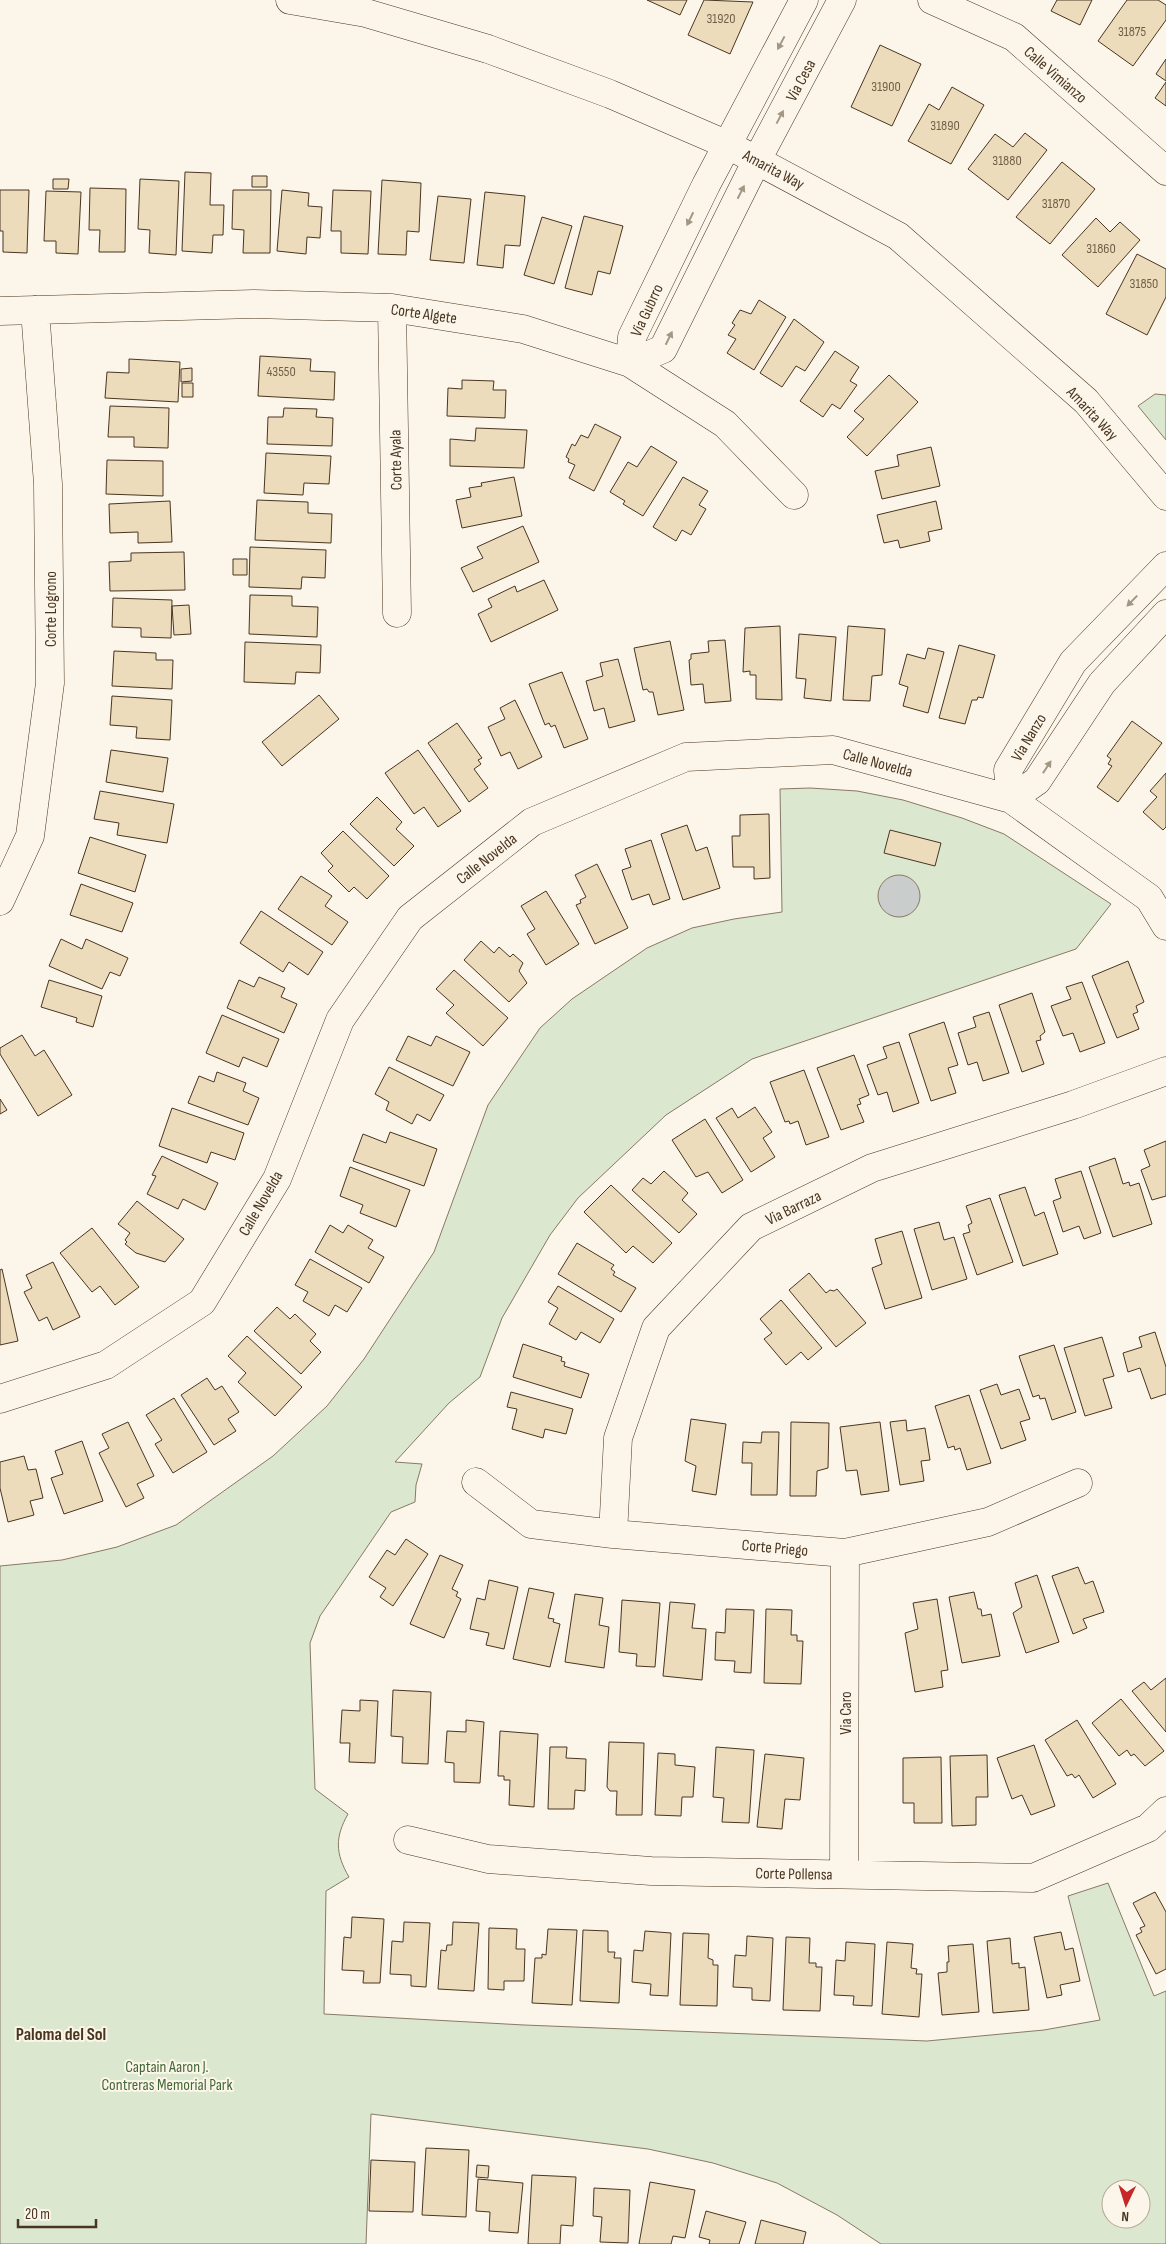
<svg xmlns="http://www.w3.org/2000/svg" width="1166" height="2244" viewBox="0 0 1166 2244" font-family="'Sofia Sans Condensed',sans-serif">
<rect width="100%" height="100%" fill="#fbf6e9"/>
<!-- green -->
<path fill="#dce7d0" stroke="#887966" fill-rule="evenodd" d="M1155 394 1166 395V440L1138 406Z
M810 788 857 791 903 800 962 818 1004 834 1111 904 1076 949 752 1059 666 1115 578 1198 550 1235 502 1318 480 1377 449 1403 395 1462 422 1464 416 1485 415 1502 391 1512 320 1616 310 1643 315 1789 348 1814C335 1837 335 1853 349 1877L326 1891 324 2014 524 2025 927 2041 1044 2030 1100 2020 1068 1896 1108 1883 1154 1996 1166 1991V2244H881L837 2215 777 2183 713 2163 648 2149 371 2114 366 2244H0V1566L62 1560 117 1547 176 1525 273 1456 327 1406 364 1359 434 1252 488 1105 540 1028 572 999 647 948 692 928 734 919 782 912 780 789ZM1111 2189H1141V2219H1111Z"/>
<!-- water -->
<path fill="#c9cecd" stroke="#887966" d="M878 896a21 21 0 1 1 42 0a21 21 0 1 1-42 0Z"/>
<!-- building -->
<path fill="#ecdcbc" stroke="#4a3520" d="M647 0H687L680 15Z
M704 0 753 2 730 54 688 35Z
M1057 0H1092L1080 25 1051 11Z
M1127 0H1158L1166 5V20L1133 66 1098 41Z
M880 45 921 64 892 126 851 107Z
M1166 59V81L1156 74Z
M1166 82V106L1155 98Z
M952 87 984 105 951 164 908 141 929 104 939 110Z
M1025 133 1047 150 1008 200 968 169 995 134 1013 147Z
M1062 162 1095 189 1050 244 1016 217Z
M185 172 211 173 210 205H224L223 235H213L212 253 182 251Z
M252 176H267V187H252Z
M53 179H69L68 189H53Z
M140 179 179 181 176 255 149 253 150 230 138 229Z
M382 180 421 183 419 232 407 231 406 255 378 254Z
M90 188 126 189 125 252H99L100 230H89Z
M0 190H29L27 253 3 252V231H0Z
M233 190H271L270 253H243L244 230 232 229Z
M282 190 309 193 308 206 322 207 320 238 307 237 306 254 277 251Z
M333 190 371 191 368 254 341 253V231H331Z
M46 191 81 192 78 254 56 253V241H44Z
M485 192 525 196 520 246 505 245 503 268 477 265Z
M438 196 471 199 464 263 430 260Z
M584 216 623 226 610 274 598 271 592 295 565 288Z
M542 217 572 226 554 284 524 275Z
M1096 218 1110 232 1120 222 1140 240 1098 287 1062 255Z
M1137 254 1166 269V297L1147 335 1106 314Z
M759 300 786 317 754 370 727 353 736 339 728 335 735 325 732 323 740 310 751 314Z
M794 319 824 342 805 371 796 366 782 387 760 373Z
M835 351 859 367 850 381 857 385 840 409 832 404 823 417 800 401Z
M260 356 311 359 310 371 335 372 334 400 258 396Z
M129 359 180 362 178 402 105 398 107 372 129 373Z
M192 368V381L181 382V369Z
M889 375 918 402 867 456 847 437 864 419 854 411Z
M462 380 494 381 493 390H506L505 418 447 416 448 388 462 389Z
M182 383H193V397H182Z
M110 406 169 408 168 448 134 447V437H108Z
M284 408 317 409 316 417 333 418 332 446 267 444 268 417H283Z
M595 424 621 437 594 491 569 478 575 465 568 462 569 459 566 457 572 444 575 446 581 435 588 438Z
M476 428 527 430 524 468 450 466V439L475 441Z
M651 446 677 462 643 516 623 504 625 501 610 492 628 462 637 467Z
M931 447 940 486 882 499 875 471 899 466 897 455Z
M266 453 331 456 329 484 304 483 303 495 264 493Z
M107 460 163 461V496L106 494Z
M514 477 522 516 462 528 456 500 471 497 469 488 482 486 481 483Z
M683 477 708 491 699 505 706 509 691 535 682 530 676 541 653 527Z
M257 500 308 502V513L332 514 331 543 255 540Z
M170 501 172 542 138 543V532L110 533 109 504Z
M936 501 942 529 928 532 930 541 900 548 898 540 884 543 877 515Z
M523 526 539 562 473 592 461 568 483 558 477 547Z
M250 547 326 550 325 578 302 577 301 589 249 587Z
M184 552 185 590 110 591 109 562 131 561V553Z
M233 559H247V575H233Z
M544 580 558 610 491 642 478 614 492 607 488 599 515 586 517 592Z
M250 595 292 596V606L318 607 317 637 249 634Z
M113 598 172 600 171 638 141 637V628L112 627Z
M189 605 191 634 174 635 172 606Z
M780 626 782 700 756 699V675H750V671L743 672 745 628Z
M848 626 885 629 882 675 872 676 870 701 843 700Z
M799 634 836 637 831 701 804 698 806 679 796 678Z
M725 640 731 701 705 703 703 684 691 685 689 660 691 659V654L709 652 708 641Z
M670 641 684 710 658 715 653 692H649L647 689 643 690 634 648Z
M245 642 321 645 320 673 296 672 295 684 244 682Z
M959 645 995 655 983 698 978 697 977 700H972L965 724 939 718Z
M928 648 944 652 928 713 903 706 908 687 899 684 907 654 925 659Z
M114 651 156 653V660H173L172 689 112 686Z
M618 659 635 721 609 728 604 708 594 711 586 681 603 676 600 663Z
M562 672 588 739 564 748 555 725 551 727 549 723 545 725 529 684Z
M319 695 339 719 282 766 262 742Z
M112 696 172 700 170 740 136 738 137 727 110 725Z
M515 700 542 757 518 769 510 752 501 756 488 727 505 719 500 708Z
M1132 721 1162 743 1118 802 1097 787 1112 766 1108 764 1111 759 1107 756Z
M457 723 482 758 478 760 481 764 474 769 488 788 469 802 428 743Z
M111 750 168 758 163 792 106 782Z
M418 750 461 811 438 827 424 807 414 814 385 773Z
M1166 773V827L1163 830 1143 812 1157 797 1150 791Z
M100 791 174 804 167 843 117 835 119 823 94 819Z
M377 797 402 822 396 829 414 846 394 866 350 824Z
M769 814 770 878 754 879V867H733L732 836H740V815Z
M687 825 696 851 707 847 720 888 683 900 661 834Z
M890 830 941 843 935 866 884 853Z
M343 831 389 876 367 899 354 887 349 892 328 871 333 866 321 853Z
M90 837 146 855 135 892 78 873Z
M651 840 670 899 653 905 649 894 632 900 622 870 631 867 625 849Z
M597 864 628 928 595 944 576 905 581 903 580 900 586 897 575 875Z
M301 876 332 896 325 906 348 922 332 945 278 909Z
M81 884 133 903 122 932 70 915Z
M546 891 579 944 546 965 527 934 535 929 521 906Z
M261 911 323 952 308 975 289 962 283 972 240 943Z
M61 939 82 949 86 939 128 958 120 976 110 972 102 989 49 966Z
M481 941 494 953 499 947 510 957 513 954 523 963 519 971 527 983 509 1002 464 960Z
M1128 961 1144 1002 1136 1006 1138 1012 1133 1014 1139 1029 1117 1038 1092 976Z
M454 970 508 1018 483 1046 446 1013 454 1005 436 989Z
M259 977 285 988 281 997 297 1004 284 1033 227 1008 239 980 254 987Z
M49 980 102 996 93 1027 76 1022 77 1018 41 1007Z
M1082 982 1105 1043 1080 1052 1073 1033 1063 1036 1051 1006 1071 999 1066 987Z
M1032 993 1045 1032 1040 1036 1041 1040 1036 1041 1044 1064 1022 1072 999 1005Z
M989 1012 1009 1073 983 1081 977 1062 968 1065 958 1033 976 1027 973 1017Z
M222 1015 279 1039 267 1067 243 1057 239 1067 206 1053Z
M944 1022 958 1065 948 1068 956 1093 931 1101 909 1034Z
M22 1035 35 1056 44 1050 72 1095 38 1116 0 1054V1048Z
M408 1036 431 1046 436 1036 470 1052 453 1086 396 1060Z
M899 1042 919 1103 893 1112 887 1092 878 1095 867 1065 887 1058 883 1047Z
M854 1055 869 1095 859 1099 861 1104 857 1105 864 1122 841 1130 817 1068Z
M389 1067 444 1095 430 1121 417 1114 412 1124 386 1110 389 1102 375 1094Z
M804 1070 829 1137 806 1145 798 1121 790 1124 789 1121 785 1122 770 1082Z
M217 1072 246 1083 243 1091 259 1098 248 1125 188 1103 199 1076 214 1082Z
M0 1099 7 1110 0 1114Z
M755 1107 772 1132 763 1138 775 1157 751 1172 716 1118 732 1108 738 1118Z
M172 1108 244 1133 235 1160 211 1152 207 1163 159 1146Z
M705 1119 743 1180 722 1193 708 1172 696 1177 672 1140Z
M390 1132 437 1149 424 1186 353 1161 363 1134 386 1143Z
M1166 1141V1196L1152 1200 1141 1170 1150 1166 1144 1150Z
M162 1156 218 1183 205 1210 183 1199 178 1209 147 1194 156 1176 152 1175Z
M1115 1158 1123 1184 1129 1182 1130 1186 1139 1183 1152 1224 1113 1237 1089 1167Z
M350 1167 410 1190 396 1227 360 1213 363 1205 340 1196Z
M664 1171 688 1193 682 1200 697 1214 679 1233 632 1190 643 1178 651 1184Z
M1081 1171 1101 1233 1084 1239 1079 1226 1063 1232 1053 1201 1061 1198 1055 1179Z
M611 1185 672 1243 653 1263 633 1246 626 1253 584 1212Z
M1025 1187 1035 1216 1044 1212 1058 1254 1023 1266 999 1195Z
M990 1198 1013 1262 977 1275 963 1234 970 1232 968 1225 972 1223 966 1206Z
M137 1201 184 1239 165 1262 136 1253 125 1244 127 1242 125 1240 130 1233 118 1224Z
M939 1222 944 1240 954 1237 967 1279 932 1290 914 1229Z
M330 1225 343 1233 348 1225 373 1240 368 1248 384 1257 369 1283 315 1252Z
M92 1228 139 1287 115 1305 100 1286 92 1292 60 1253Z
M902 1231 922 1298 885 1309 872 1268 882 1264 875 1239Z
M577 1243 614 1265 611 1269 615 1272 613 1275 636 1288 621 1312 558 1274Z
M310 1259 362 1288 347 1312 335 1305 329 1316 303 1301 308 1292 295 1285Z
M53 1262 80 1317 53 1330 47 1317 39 1321 24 1292 32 1288 26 1275Z
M2 1269 18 1341 0 1345V1270Z
M809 1273 826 1293 830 1290 834 1291 837 1289 866 1323 836 1347 789 1290Z
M558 1286 614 1319 600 1343 581 1332 576 1340 549 1324 558 1308 548 1302Z
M781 1300 822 1348 808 1360 801 1352 786 1365 764 1339 772 1333 760 1319Z
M277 1307 290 1319 295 1314 316 1334 310 1341 321 1352 301 1374 254 1331Z
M1155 1332 1166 1367V1394L1151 1399 1140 1368 1128 1372 1123 1353 1142 1347 1139 1337Z
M247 1336 302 1387 275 1416 238 1382 246 1373 228 1356Z
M1102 1337 1114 1376 1103 1379 1112 1408 1085 1416 1064 1348Z
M523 1344 562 1357 561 1361 565 1362 564 1366 589 1374 581 1398 513 1377Z
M1054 1345 1076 1412 1052 1420 1045 1398 1040 1399 1039 1395 1033 1397 1019 1356Z
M207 1378 215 1390 222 1386 239 1412 228 1419 236 1431 214 1445 181 1395Z
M997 1384 1001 1395 1019 1389 1030 1419 1020 1422 1026 1440 1001 1449 980 1390Z
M511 1392 573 1409 566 1434 545 1429 543 1438 512 1429 517 1409 507 1407Z
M969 1395 991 1463 967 1470 960 1448 955 1450 954 1446 948 1448 935 1406Z
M174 1398 207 1452 173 1473 155 1444 162 1440 146 1415Z
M691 1419 726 1424 716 1495 692 1491 696 1466 685 1461Z
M906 1420 907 1431 925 1428 930 1460 921 1461 924 1481 900 1485 890 1422Z
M128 1422 154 1476 137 1484 144 1498 126 1507 99 1453 109 1448 102 1434Z
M791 1422 829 1423 828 1468 817 1471 816 1496H790Z
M880 1422 889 1491 861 1495 857 1470 846 1471 840 1427Z
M762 1432H779L777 1495H751L752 1463H742L743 1442 761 1443Z
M82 1441 103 1501 64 1514 51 1478 63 1474 55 1451Z
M24 1456 28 1470 36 1469 43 1498 30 1501 34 1515 8 1522 0 1488V1462Z
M406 1539 428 1554 393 1606 380 1597 386 1588 369 1577 387 1550 395 1555Z
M440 1555 463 1565 452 1589 458 1592 456 1596 461 1599 444 1638 410 1624Z
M1078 1567 1085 1584 1093 1581 1104 1612 1083 1619 1087 1628 1073 1634 1052 1576Z
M1037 1575 1059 1642 1026 1653 1013 1613 1022 1607 1015 1583Z
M489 1580 518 1587 504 1649 486 1645 489 1633 470 1629 477 1598 485 1600Z
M529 1588 554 1593 548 1618 554 1619 553 1622 560 1624 550 1667 513 1659Z
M974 1592 978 1609H981L982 1616 991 1614 1000 1656 962 1663 949 1597Z
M575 1594 603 1598 599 1625 609 1627 604 1668 565 1662Z
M937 1599 948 1670 941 1671 943 1687 915 1692 905 1633 918 1629 913 1603Z
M622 1600 660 1603 655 1667 636 1666 637 1654 619 1652Z
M670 1602 695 1604 692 1628 706 1629 702 1680 663 1676Z
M726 1609 754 1610 751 1673 734 1672 735 1661 715 1660 716 1632 725 1633Z
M766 1609 792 1610 791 1635H797V1641H803L801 1684 764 1683Z
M1166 1678V1732L1132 1691 1144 1682 1151 1690Z
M393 1690 431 1692 428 1764 402 1763 403 1737 391 1736Z
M1121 1699 1164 1751 1145 1766 1134 1754 1131 1756 1127 1750 1119 1756 1092 1723Z
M360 1700 378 1701 375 1763 349 1762 350 1743H340L342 1710 360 1711Z
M466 1720 484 1722 480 1783 454 1782V1763L445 1762 447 1731 466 1732Z
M1077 1720 1116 1784 1093 1798 1079 1775 1075 1778 1072 1774 1067 1776 1045 1740Z
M500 1731 538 1734 534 1807 509 1805 510 1780H504V1776H498Z
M609 1742 644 1743 642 1815H616L617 1791H610L607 1787Z
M1034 1745 1055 1806 1031 1815 1022 1795 1012 1799 997 1758Z
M550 1747H567L566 1758 586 1759 585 1791 575 1790 574 1809H548Z
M716 1747 754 1750 749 1823 722 1822 724 1798 713 1797Z
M658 1753 675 1754V1765L695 1767 693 1797H682L681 1816 655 1815Z
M765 1754 804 1758 800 1800 785 1799 782 1829 757 1827Z
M987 1755 988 1797H976V1825L952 1826 950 1756Z
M941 1757 942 1823H914V1803H903V1758Z
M1155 1892 1166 1912V1969L1156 1974 1136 1935 1142 1932 1140 1928 1145 1926 1133 1903Z
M352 1917 384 1919 380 1983H363L364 1971 342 1970 344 1937 351 1938Z
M404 1922 430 1923 426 1987 411 1986V1975L390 1974 392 1941 403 1942Z
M453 1922 479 1923 474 1991 438 1989 441 1950 446 1951 447 1945H452Z
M489 1928 517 1929 516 1949H525L524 1981H504V1990L488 1989Z
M548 1929 577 1930 572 2005 532 2003 535 1958H542V1954L546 1955Z
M583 1930 608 1931V1952H615L614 1958H621L619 2003 580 2001Z
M645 1931 671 1933 668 1996 650 1995 651 1984 632 1982 634 1950 643 1951Z
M1061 1932 1065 1950 1073 1948 1080 1981 1060 1985 1062 1995 1047 1998 1034 1937Z
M683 1933 709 1934 708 1958 713 1960V1965H718L717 2006 680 2005Z
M747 1936 773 1938 770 2001 752 2000V1988L733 1987 735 1955 746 1956Z
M786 1937 810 1938 809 1963H816V1967H822L820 2011 783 2010Z
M1010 1938 1012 1964 1019 1963V1968L1025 1967 1029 2010 993 2013 987 1941Z
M846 1942 875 1944 872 2006 853 2005 854 1996 834 1995 836 1960 845 1961Z
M887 1942 913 1944 911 1968 917 1969 916 1974H922L919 2017 882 2014Z
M973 1944 979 2012 942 2015 938 1973 947 1972V1962H949L948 1946Z
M426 2148 469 2150 466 2217 422 2215Z
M371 2160 415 2162 413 2212 369 2211Z
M477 2165 489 2166 488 2178 476 2177Z
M532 2175 576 2177 573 2226 561 2225 560 2244H528Z
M478 2179 523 2183 518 2233 489 2231 490 2212 476 2211Z
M650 2182 695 2190 685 2238 673 2236 671 2244H639Z
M594 2188 630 2190 628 2243 600 2242 602 2217 593 2216Z
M706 2211 746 2222 739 2244H709L710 2240 699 2237Z
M761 2220 806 2232 803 2244H755Z"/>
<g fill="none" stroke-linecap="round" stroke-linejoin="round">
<!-- minor casing -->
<g stroke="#4a3520" stroke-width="29">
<path id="minor" d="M290 0 366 13 488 49 610 94 728 145 898 236 1086 401 1166 496
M804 0 706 185 632 337 630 363 663 349 757 160 842 0
M932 0 1014 37 1166 171
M392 308 397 613
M0 311 254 304 392 308 523 329 630 363 725 424 794 495
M1166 566 1073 662 1008 770 1011 799 1037 781 1102 683 1166 614
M0 901 30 836 50 683 48 484 35 310
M0 1399 106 1365 202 1302 277 1179 340 1020 410 918 532 822 686 757 833 750 1011 799 1149 898 1166 926
M476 1482 531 1524 613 1534 845 1553 988 1522 1078 1483
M613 1534 618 1438 656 1328 751 1227 872 1168 1073 1105 1166 1071
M408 1840 488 1859 651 1871 1033 1878 1148 1828 1166 1811
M844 1874 845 1553"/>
</g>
<!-- minor -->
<use href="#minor" stroke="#fbf6e9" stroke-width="28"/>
</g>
<!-- one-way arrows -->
<defs><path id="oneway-solid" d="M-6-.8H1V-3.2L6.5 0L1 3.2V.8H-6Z" transform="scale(1.25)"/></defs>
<g fill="#a29684">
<use href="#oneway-solid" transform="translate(781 43) rotate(118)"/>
<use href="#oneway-solid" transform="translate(780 117) rotate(-62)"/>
<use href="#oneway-solid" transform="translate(741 192) rotate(-63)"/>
<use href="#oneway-solid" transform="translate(690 219) rotate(116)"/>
<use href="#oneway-solid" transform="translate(669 338) rotate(-64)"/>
<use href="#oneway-solid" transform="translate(1132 601) rotate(134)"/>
<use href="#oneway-solid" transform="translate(1047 767) rotate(-57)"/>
</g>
<g text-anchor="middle" stroke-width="4" stroke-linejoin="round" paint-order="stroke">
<!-- number labels -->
<g font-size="14" fill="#725f47">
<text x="721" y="23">31920</text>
<text x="1132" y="36">31875</text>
<text x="886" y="91">31900</text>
<text x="945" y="130">31890</text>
<text x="1007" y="165">31880</text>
<text x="1056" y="208">31870</text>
<text x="1101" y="253">31860</text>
<text x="1144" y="288">31850</text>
<text x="281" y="376">43550</text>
</g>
<!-- street labels -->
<g font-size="16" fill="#4a3520" stroke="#fbf6e9">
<text transform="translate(1056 74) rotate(41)" y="6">Calle Vimianzo</text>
<text transform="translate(800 80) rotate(-62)" y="6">Via Cesa</text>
<text transform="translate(774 169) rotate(28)" y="6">Amarita Way</text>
<text transform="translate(646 310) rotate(-65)" y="6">Via Gubrro</text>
<text transform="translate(424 313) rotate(8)" y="6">Corte Algete</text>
<text transform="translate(1093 413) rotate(47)" y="6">Amarita Way</text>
<text transform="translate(395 460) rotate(-91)" y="6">Corte Ayala</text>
<text transform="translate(50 609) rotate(-90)" y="6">Corte Logrono</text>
<text transform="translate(1028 737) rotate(-59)" y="6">Via Nanzo</text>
<text transform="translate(878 762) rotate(15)" y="6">Calle Novelda</text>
<text transform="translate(486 858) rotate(-38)" y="6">Calle Novelda</text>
<text transform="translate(260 1203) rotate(-60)" y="6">Calle Novelda</text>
<text transform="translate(793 1207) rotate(-26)" y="6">Via Barraza</text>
<text transform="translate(775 1547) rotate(5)" y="6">Corte Priego</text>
<text transform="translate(845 1713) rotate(-90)" y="6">Via Caro</text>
<text transform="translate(794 1873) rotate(1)" y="6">Corte Pollensa</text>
</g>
<!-- park labels -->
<g font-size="16" fill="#436837" stroke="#fbf6e9">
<text x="167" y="2072">Captain Aaron J.<tspan x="167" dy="18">Contreras Memorial Park</tspan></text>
</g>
<!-- neighbourhood labels -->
<g font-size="18" font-weight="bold" fill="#4a3520" stroke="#fbf6e9">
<text x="61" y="2040">Paloma del Sol</text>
</g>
</g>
<!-- north arrow -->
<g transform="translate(1126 2204) rotate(184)"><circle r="24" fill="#fbf6e9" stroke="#b4a999"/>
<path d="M0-4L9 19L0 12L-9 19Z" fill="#c62828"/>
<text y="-8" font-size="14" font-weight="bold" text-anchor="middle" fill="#4a3520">N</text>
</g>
<!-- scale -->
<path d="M18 2219v8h78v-8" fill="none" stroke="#4a3520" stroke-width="2.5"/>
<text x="25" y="2219" font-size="15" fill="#4a3520" stroke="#fbf6e9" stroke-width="4" paint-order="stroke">20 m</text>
</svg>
